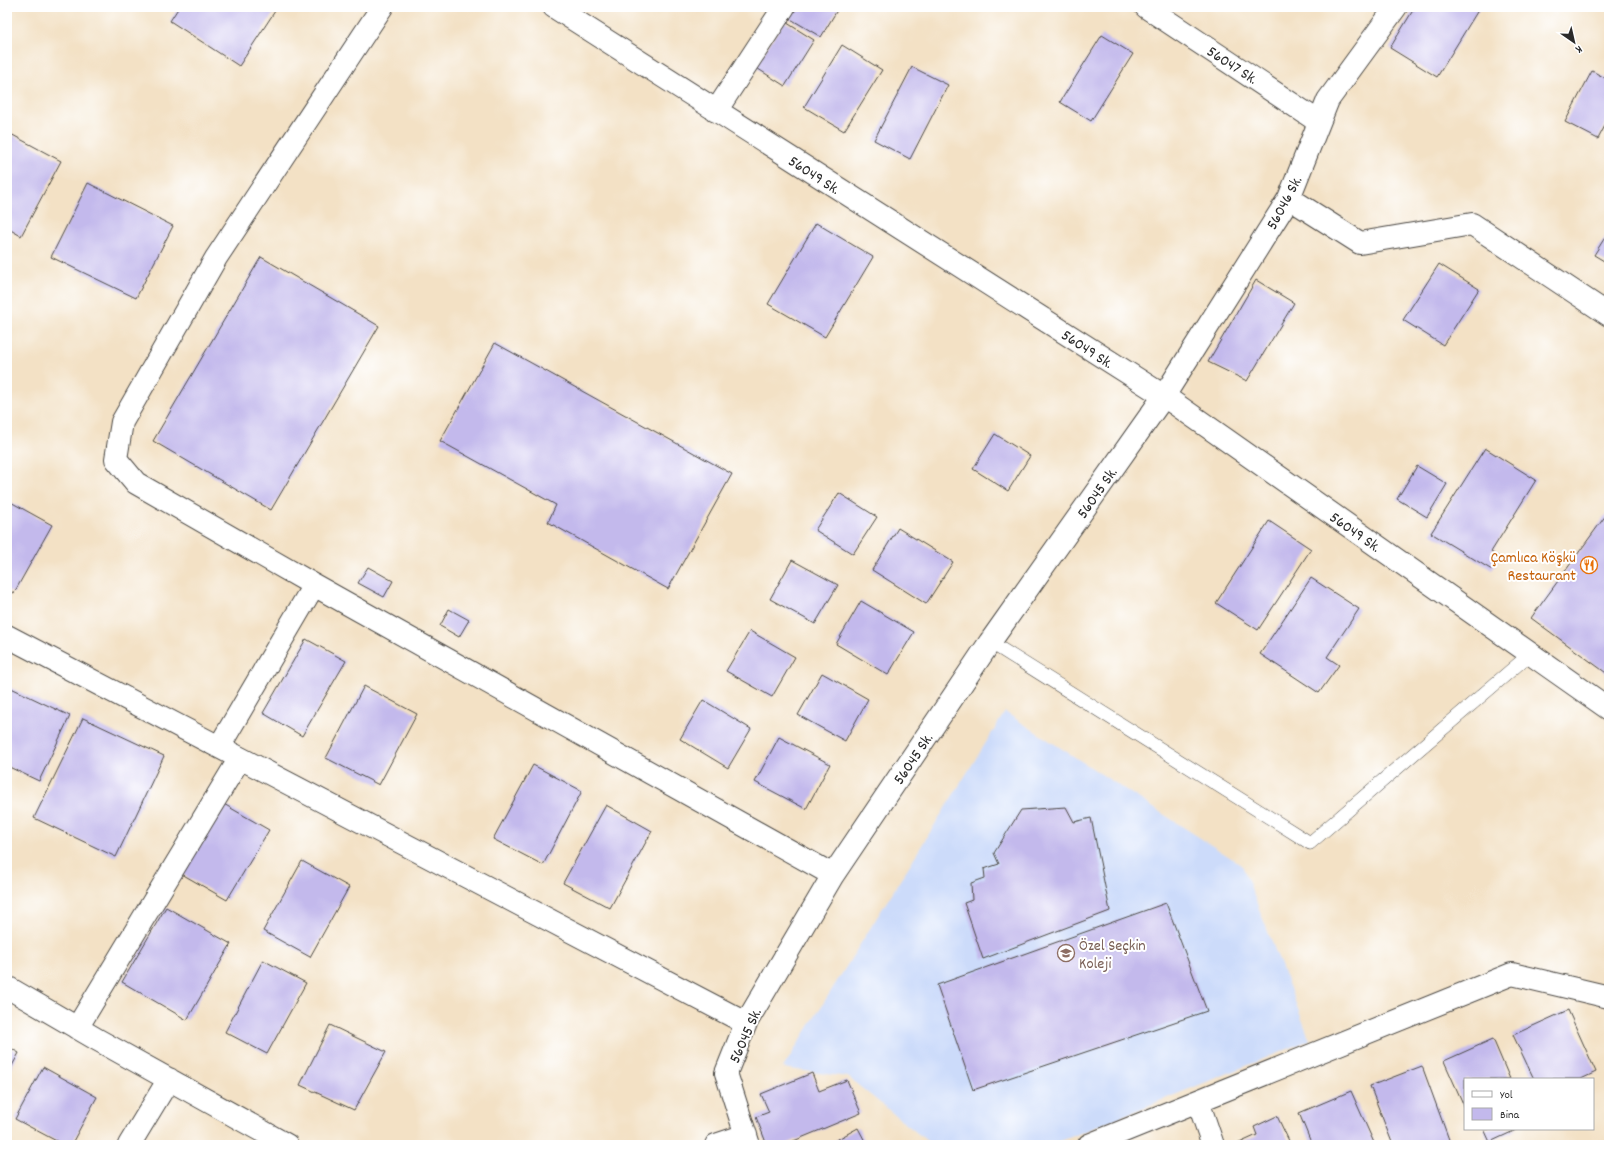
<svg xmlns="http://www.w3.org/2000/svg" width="1616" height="1152" viewBox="0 0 1616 1152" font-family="Dekko,sans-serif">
<rect width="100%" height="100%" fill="#fff"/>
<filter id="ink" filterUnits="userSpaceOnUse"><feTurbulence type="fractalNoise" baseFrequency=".025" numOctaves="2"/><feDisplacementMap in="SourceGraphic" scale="8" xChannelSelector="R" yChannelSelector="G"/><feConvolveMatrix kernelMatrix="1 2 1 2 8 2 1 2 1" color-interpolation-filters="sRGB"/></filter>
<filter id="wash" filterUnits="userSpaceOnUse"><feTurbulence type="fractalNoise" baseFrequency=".012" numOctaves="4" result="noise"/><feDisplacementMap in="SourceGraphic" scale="16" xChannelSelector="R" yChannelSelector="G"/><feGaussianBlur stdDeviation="0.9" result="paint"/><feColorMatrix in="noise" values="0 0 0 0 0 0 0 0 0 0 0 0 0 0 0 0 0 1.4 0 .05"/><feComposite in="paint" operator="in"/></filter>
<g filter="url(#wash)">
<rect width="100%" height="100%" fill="#f3e1c5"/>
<!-- built -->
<path fill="#ccdbfa" d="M1005 712 1242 865 1310 1040 1051 1145H932L848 1077 783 1068Z"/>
<g id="blocks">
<!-- building -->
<path fill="#c3b9ec" d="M179 7H275L277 8 239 66 170 21Z
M796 7H839L821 37 789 18Z
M1415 7H1480L1437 77 1390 48Z
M784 21 814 40 785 86 755 67Z
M1102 35 1133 54 1091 121 1060 102Z
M842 45 882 70 844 131 804 107Z
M912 67 948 85 910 159 874 140Z
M1592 71 1609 80V118L1598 139 1565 122Z
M7 132 61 161 21 236 7 228Z
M88 183 173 226 136 298 51 257Z
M816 223 873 257 825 337 768 304Z
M1609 231V264L1594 255Z
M261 257 379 326 271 510 153 441Z
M1439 264 1479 289 1443 345 1403 320Z
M1256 280 1294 303 1247 381 1208 362Z
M495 343 732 474 668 589 548 522 556 505 440 441Z
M995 434 1030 456 1008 491 973 469Z
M1485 448 1536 480 1491 552 1500 558 1492 570 1431 533Z
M1417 466 1447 484 1427 517 1397 499Z
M839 493 877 517 853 554 815 530Z
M7 500 52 525 14 593 7 590Z
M1609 511V675L1531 618Z
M1269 521 1311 549 1258 630 1216 603Z
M898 528 953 562 926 604 872 570Z
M792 560 838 585 815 624 770 599Z
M368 567 393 581 384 597 358 583Z
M1311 578 1359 609 1327 657 1339 665 1319 693 1260 654Z
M861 601 914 632 888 675 836 644Z
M449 609 469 620 459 637 440 626Z
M750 631 795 657 772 697 726 671Z
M306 639 346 661 302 736 263 713Z
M822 673 868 699 845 741 798 715Z
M7 686 70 716 39 781 7 766Z
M364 686 417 714 379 785 326 758Z
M703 700 751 729 728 768 680 739Z
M83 718 164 756 116 857 34 818Z
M779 737 830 764 806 809 755 782Z
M533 765 582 791 543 865 493 839Z
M222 803 269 830 227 900 180 873Z
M606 805 652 831 610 908 563 883Z
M1066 807 1074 822 1091 818 1110 911 983 959 964 903 972 900 971 883 985 878 984 869 999 864 994 853 1021 810Z
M302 861 349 887 310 957 263 931Z
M1166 903 1207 1011 973 1090 937 985Z
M166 907 231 944 187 1020 122 982Z
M263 960 306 983 267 1054 225 1032Z
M1568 1010 1596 1072 1581 1079H1534L1513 1035Z
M330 1025 386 1052 354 1110 300 1085Z
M1493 1039 1510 1079H1465V1108L1444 1061Z
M7 1046 19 1053 7 1075Z
M1422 1066 1451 1145H1393L1370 1086Z
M43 1067 97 1097 71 1145H64L15 1119Z
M812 1073 819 1091 847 1080 861 1113 784 1145H767L756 1117 769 1112 761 1094Z
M1351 1091 1375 1145H1312L1299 1113Z
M1277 1116 1291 1145H1235L1257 1135 1254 1127Z
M858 1128 867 1145H827Z
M1484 1129H1518L1490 1142Z"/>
</g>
</g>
<g filter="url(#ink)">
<use href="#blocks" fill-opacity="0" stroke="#494642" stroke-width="1"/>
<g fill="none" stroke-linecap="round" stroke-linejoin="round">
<!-- service casing -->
<g stroke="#494642" stroke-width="14">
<path id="service" d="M990 642 1310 843 1530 654"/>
</g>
<!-- minor casing -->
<g stroke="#494642" stroke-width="24">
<path id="minor" d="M382 7 216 258 122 422 116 459 136 483 314 585 833 875
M554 7 1164 396 1609 709
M1146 7 1319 122
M716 111 784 7
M1289 198 1360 243 1472 224 1609 315
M7 636 746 1023
M219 747 314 585
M7 987 98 1040 287 1145
M77 1028 240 758
M1198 1101 1213 1145
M129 1145 169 1079
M716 1145 746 1135
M749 1145 726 1073 746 1023 833 875 990 642 1164 396 1289 198 1328 100 1396 7
M1089 1145 1512 974 1609 997"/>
</g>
<!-- service -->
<use href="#service" stroke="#fff" stroke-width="13"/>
<!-- minor -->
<use href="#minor" stroke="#fff" stroke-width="22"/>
</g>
</g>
<!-- icons -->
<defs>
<g id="restaurant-ring" transform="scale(0.9)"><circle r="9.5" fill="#fff" stroke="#e8710a" stroke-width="1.5"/><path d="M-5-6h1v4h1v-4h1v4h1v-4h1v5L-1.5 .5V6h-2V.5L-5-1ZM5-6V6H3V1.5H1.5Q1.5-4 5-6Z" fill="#e8710a"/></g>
<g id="school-ring" transform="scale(0.9)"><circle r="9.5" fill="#fff" stroke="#8d6e63" stroke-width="1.5"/><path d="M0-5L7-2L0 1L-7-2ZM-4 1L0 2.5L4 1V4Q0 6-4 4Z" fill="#8d6e63"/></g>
</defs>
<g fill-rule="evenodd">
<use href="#restaurant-ring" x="1589" y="565"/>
<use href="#school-ring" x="1066" y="953"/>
</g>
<g text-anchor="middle" stroke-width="4" stroke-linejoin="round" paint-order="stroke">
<!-- street labels -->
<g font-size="16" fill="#2b2b2b" stroke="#fff">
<text transform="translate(1233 64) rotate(33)" y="6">56047 Sk.</text>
<text transform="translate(815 174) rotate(33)" y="6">56049 Sk.</text>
<text transform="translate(1283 202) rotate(-62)" y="6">56046 Sk.</text>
<text transform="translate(1088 348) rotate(33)" y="6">56049 Sk.</text>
<text transform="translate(1096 492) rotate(-55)" y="6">56045 Sk.</text>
<text transform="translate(1356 531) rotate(35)" y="6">56049 Sk.</text>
<text transform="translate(912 758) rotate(-56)" y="6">56045 Sk.</text>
<text transform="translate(744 1035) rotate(-66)" y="6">56045 Sk.</text>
</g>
<!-- food labels -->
<g font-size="16" fill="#c56008" stroke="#fff" text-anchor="end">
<text x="1576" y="562">Çamlıca Köşkü<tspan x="1576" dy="18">Restaurant</tspan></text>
</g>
<!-- education labels -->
<g font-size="16" fill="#785e54" stroke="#fff" text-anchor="start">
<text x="1079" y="950">Özel Seçkin<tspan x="1079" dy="18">Koleji</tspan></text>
</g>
</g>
<!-- margin -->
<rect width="1616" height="1152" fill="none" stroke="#fff" stroke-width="24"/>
<!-- legend -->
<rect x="1464" y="1078" width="130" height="52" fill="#ffffff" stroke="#aaaaaa"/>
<rect x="1472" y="1091" width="20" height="6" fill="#ffffff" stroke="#aaaaaa"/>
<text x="1500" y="1098" font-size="12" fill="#2b2b2b">Yol</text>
<rect x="1472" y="1108" width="20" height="12" fill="#c3b9ec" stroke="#aaaaaa"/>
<text x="1500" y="1118" font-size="12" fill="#2b2b2b">Bina</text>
<!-- north arrow -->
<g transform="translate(1574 42) rotate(146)" stroke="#ffffff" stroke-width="3" paint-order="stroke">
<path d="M0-3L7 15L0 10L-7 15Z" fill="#2b2b2b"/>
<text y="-6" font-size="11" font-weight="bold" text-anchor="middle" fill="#2b2b2b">K</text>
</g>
</svg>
